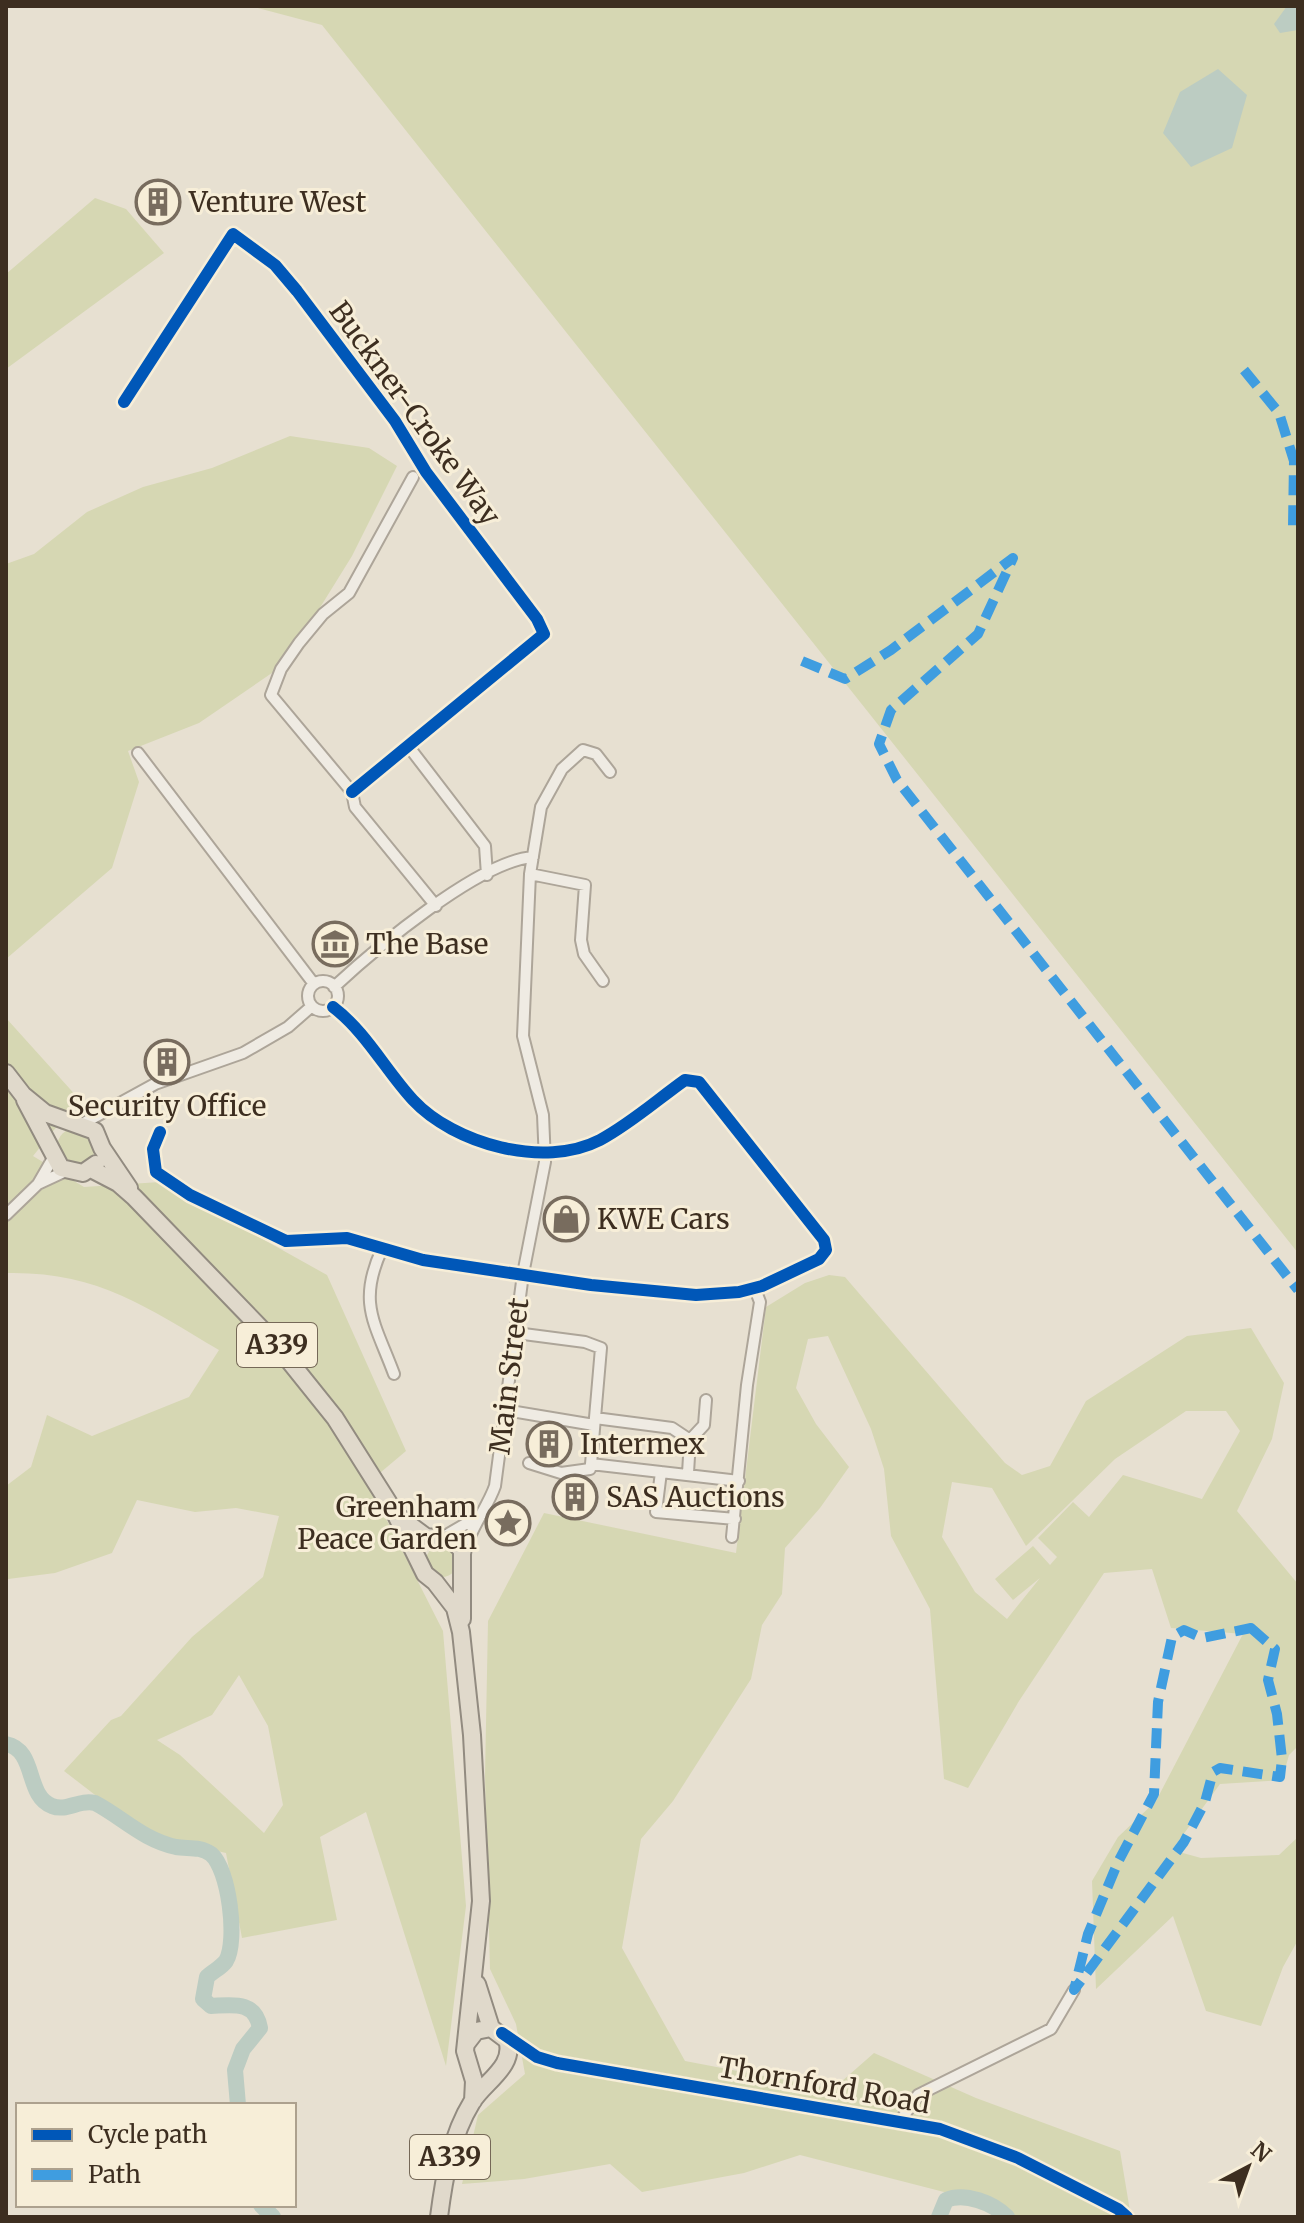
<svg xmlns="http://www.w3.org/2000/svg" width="1304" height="2223" viewBox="0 0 1304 2223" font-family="Merriweather,serif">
<rect width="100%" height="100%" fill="#e7e0d1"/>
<!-- green -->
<path fill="#d6d7b3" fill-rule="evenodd" d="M250 6H1298V1253L322 25Z
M95 198 126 209 164 253 6 369V274Z
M290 436 369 448 397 466 352 556 285 664 199 723 128 751 139 782 112 868 6 959V564L34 554 87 512 143 487 212 468Z
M6 1018 79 1099 33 1156 84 1187 160 1182 327 1275 406 1451 368 1483 443 1631 466 1906 446 2066 366 1812 320 1837 337 1920 242 1938 226 1853 147 1835 64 1771 111 1720 121 1716 192 1637 263 1577 279 1516 236 1508 195 1512 137 1500 112 1553 55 1573 8 1579 6 1486 31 1467 47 1415 92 1436 189 1397 219 1350C145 1306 96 1271 6 1273ZM239 1675 268 1726 283 1805 264 1833 180 1755 157 1740 212 1715Z
M57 1147a19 19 0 1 1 38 0a19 19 0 1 1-38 0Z
M829 1275 845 1277 1005 1463 1022 1475 1050 1466 1086 1401 1187 1336 1251 1328 1284 1383 1272 1439 1237 1511 1298 1584V1746L1289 1755 1282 1780 1220 1784 1172 1850 1201 1858 1279 1855 1298 1837V1940L1283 1967 1261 2026 1206 2011 1173 1916 1096 1989 1092 1881 1118 1837 1156 1801 1243 1634 1171 1628 1152 1569 1104 1573 1019 1701 968 1788 944 1779 930 1609 891 1536 884 1469 871 1429 828 1336 808 1339 796 1388 816 1424 849 1467 820 1508 785 1548 782 1594 762 1625 751 1679 673 1801 641 1839 622 1948 685 2061 833 2089 874 2053 976 2098 1120 2151 1131 2217H1015L983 2202 800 2155 744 2173 642 2192 610 2164 524 2179 462 2184 478 2115 525 2074 516 2024 490 1969 485 1776 488 1621 544 1513 736 1553 766 1307 805 1283ZM1186 1411H1226L1240 1431 1202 1499 1123 1475 1089 1517 1073 1502 1038 1538 1057 1557 1050 1565 1033 1546 995 1579 1013 1600 1040 1578 1007 1619 975 1592 942 1537 952 1482 992 1488 1026 1546 1115 1459Z
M426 1561a16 16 0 1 1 32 0a16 16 0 1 1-32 0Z"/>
<!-- water -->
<path fill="#bcccc2" d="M1287 6H1298V30L1280 33 1274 24Z
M1218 69 1247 95 1232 148 1191 167 1163 133 1180 92Z"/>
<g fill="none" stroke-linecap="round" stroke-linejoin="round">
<!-- river -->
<path stroke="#bcccc2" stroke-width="16" d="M6 1744C37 1750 25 1796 52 1806 67 1812 79 1799 95 1803 122 1817 143 1840 176 1847 188 1849 200 1846 211 1854 229 1869 238 1941 226 1961 221 1968 213 1971 207 1977L203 1999 211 2006C232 2005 255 2000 260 2028L243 2049 235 2070 238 2105
M261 2205 273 2217
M939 2217 946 2200C965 2192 993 2203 1007 2217"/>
<!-- minor casing -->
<g stroke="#ada599" stroke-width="14">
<path id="minor" d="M124 402 233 234 275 265 297 291 395 421 426 472 537 619 544 634 352 792
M413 477 349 593 323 614 299 643 281 669 271 695 352 792 355 807 436 906
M409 747 485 846 487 875
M138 753 314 984
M530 874 585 885 581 940 584 954 603 981
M308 996a15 15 0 1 1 30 0a15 15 0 1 1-30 0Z
M334 987C375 949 479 861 533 857
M82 1124 155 1084 243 1053 288 1027 312 1006
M160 1132 153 1149 156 1172 190 1195 286 1241 347 1238 423 1260 591 1285 696 1295 739 1292 762 1286 819 1259 826 1250 824 1240 699 1082 685 1080C657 1100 630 1124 600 1140 544 1169 454 1144 413 1100 386 1071 366 1032 333 1007
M38 1184 66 1171
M6 1215 38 1184 53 1158
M382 1249C357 1303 375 1323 394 1374
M516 1333 585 1342 601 1348 591 1464 739 1481
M505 1410 594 1425
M595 1418 672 1428 690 1440 688 1473
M690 1440 704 1425 706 1400
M529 1463 561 1473 590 1469 591 1464
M661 1472 656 1512 735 1519
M443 1537 481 1515
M732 1537 747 1385 760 1302 755 1289
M465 1554C469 1529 487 1509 495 1486L523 1274 545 1162 543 1115 523 1036 530 874 541 807 562 769 583 750 596 754 610 772
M899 2123 918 2095 1051 2029 1074 1990"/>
</g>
<!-- tertiary casing -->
<g stroke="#ada599" stroke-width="16">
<path id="tertiary" d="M504 2035 537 2057 557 2063 940 2129 1018 2158 1118 2209 1127 2217"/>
</g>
<!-- trunk casing -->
<g stroke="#928b80" stroke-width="20">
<path id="trunk" d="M6 1073 23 1095 45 1113 95 1131 102 1148 129 1188
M25 1100 61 1168 83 1173 96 1164
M91 1169 118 1183 134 1197 274 1342 335 1418 395 1513 425 1574 435 1582 455 1608 461 1632 472 1735 481 1901 465 2051 474 2081 473 2101
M399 1517 426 1537 452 1540 462 1550V1619
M477 1984 491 2028
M439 2217C444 2178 451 2136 472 2102 484 2082 516 2066 507 2040L491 2028 476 2031 466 2044"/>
</g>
<!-- minor -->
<use href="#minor" stroke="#efebe3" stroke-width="10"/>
<!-- tertiary -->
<use href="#tertiary" stroke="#efebe3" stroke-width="12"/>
<!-- trunk -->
<use href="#trunk" stroke="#e0d9cb" stroke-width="16"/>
<!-- quiet -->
<path stroke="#3f9de0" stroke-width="10" stroke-dasharray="20 10" stroke-linecap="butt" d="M1244 370 1279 413 1294 461 1293 526 1298 531
M802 661 845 679 891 650 1013 558 978 634 891 710 879 744 897 780 1298 1290
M1251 1628 1275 1649 1268 1680 1277 1714 1282 1759 1280 1777 1220 1768 1213 1772 1205 1802 1184 1842 1074 1990 1088 1934 1118 1862 1154 1794 1158 1702 1172 1637 1184 1630 1202 1638Z"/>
<!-- cycleway casing -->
<g stroke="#f7eed8" stroke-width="17">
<path id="cycleway" d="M124 402 233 234 275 265 297 291 395 421 426 472 537 619 544 634 352 792
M160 1132 153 1149 156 1172 190 1195 286 1241 347 1238 423 1260 591 1285 696 1295 739 1292 762 1286 819 1259 826 1250 824 1240 699 1082 685 1080C657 1100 630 1124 600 1140 544 1169 454 1144 413 1100 386 1071 366 1032 333 1007
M502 2033 537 2057 557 2063 940 2129 1018 2158 1118 2209 1127 2217"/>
</g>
<!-- cycleway -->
<use href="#cycleway" stroke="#0057b8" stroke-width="12"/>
</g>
<!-- icons -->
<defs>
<g id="building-ring" transform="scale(2.3)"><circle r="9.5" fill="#f7eed8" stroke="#786c5e" stroke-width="1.5"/><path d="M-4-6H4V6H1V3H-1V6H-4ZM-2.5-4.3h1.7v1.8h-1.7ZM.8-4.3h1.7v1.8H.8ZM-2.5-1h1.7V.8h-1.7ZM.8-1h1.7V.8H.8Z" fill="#786c5e"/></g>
<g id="museum-ring" transform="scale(2.3)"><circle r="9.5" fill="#f7eed8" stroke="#786c5e" stroke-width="1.5"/><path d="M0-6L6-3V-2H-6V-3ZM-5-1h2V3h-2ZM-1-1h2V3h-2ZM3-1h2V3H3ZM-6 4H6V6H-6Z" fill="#786c5e"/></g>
<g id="shop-ring" transform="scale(2.3)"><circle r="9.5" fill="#f7eed8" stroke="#786c5e" stroke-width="1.5"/><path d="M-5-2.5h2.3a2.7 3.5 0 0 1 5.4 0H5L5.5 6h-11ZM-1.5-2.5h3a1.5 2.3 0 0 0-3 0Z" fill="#786c5e"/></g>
<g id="sight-ring" transform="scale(2.3)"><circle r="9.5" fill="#f7eed8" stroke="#786c5e" stroke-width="1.5"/><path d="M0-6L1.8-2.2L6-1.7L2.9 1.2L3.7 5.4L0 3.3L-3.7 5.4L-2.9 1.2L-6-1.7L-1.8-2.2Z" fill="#786c5e"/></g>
</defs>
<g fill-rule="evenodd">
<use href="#building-ring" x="158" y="202"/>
<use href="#museum-ring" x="335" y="944"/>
<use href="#building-ring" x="167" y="1062"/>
<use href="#shop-ring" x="566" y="1219"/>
<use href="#building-ring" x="549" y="1444"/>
<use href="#building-ring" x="575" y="1497"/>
<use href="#sight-ring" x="508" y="1523"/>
</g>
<g text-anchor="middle" stroke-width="6" stroke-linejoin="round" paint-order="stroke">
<!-- shield labels -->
<g fill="#f7eed8" stroke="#756857" stroke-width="2">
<rect x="237" y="1323" width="80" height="44" rx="6"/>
<rect x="410" y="2135" width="80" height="44" rx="6"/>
</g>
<g font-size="26" font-weight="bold" fill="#3d2e20">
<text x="277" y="1354">A339</text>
<text x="450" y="2166">A339</text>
</g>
<!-- poi labels -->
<g font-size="28" fill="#3d2e20" stroke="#f7eed8" text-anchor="start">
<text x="189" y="212">Venture West</text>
<text x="366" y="954">The Base</text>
<text x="167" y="1116" text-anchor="middle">Security Office</text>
<text x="597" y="1229">KWE Cars</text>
<text x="580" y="1454">Intermex</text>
<text x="606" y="1507">SAS Auctions</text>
<text x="477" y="1517" text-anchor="end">Greenham<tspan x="477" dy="32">Peace Garden</tspan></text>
</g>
<!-- street labels -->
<g font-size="28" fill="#3d2e20" stroke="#f7eed8">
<text transform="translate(415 413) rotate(54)" y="10">Buckner-Croke Way</text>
<text transform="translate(509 1376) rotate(-83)" y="10">Main Street</text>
<text transform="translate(824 2085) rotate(10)" y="10">Thornford Road</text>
</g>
</g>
<!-- border -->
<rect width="1304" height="2223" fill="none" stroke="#3d2e20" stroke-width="16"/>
<!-- legend -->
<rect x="16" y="2103" width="280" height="104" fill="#f7eed8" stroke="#ada18e" stroke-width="2"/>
<rect x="32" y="2129" width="40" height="12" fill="#0057b8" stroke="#ada18e" stroke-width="2"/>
<text x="88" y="2143" font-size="24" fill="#3d2e20">Cycle path</text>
<rect x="32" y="2169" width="40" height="12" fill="#3f9de0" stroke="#ada18e" stroke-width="2"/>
<text x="88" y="2183" font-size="24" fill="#3d2e20">Path</text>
<!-- north arrow -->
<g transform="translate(1248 2167) rotate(41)" stroke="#f7eed8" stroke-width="6" paint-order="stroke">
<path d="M0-6L14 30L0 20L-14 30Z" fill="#3d2e20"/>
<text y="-12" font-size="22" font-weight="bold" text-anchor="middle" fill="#3d2e20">N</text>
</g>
</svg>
